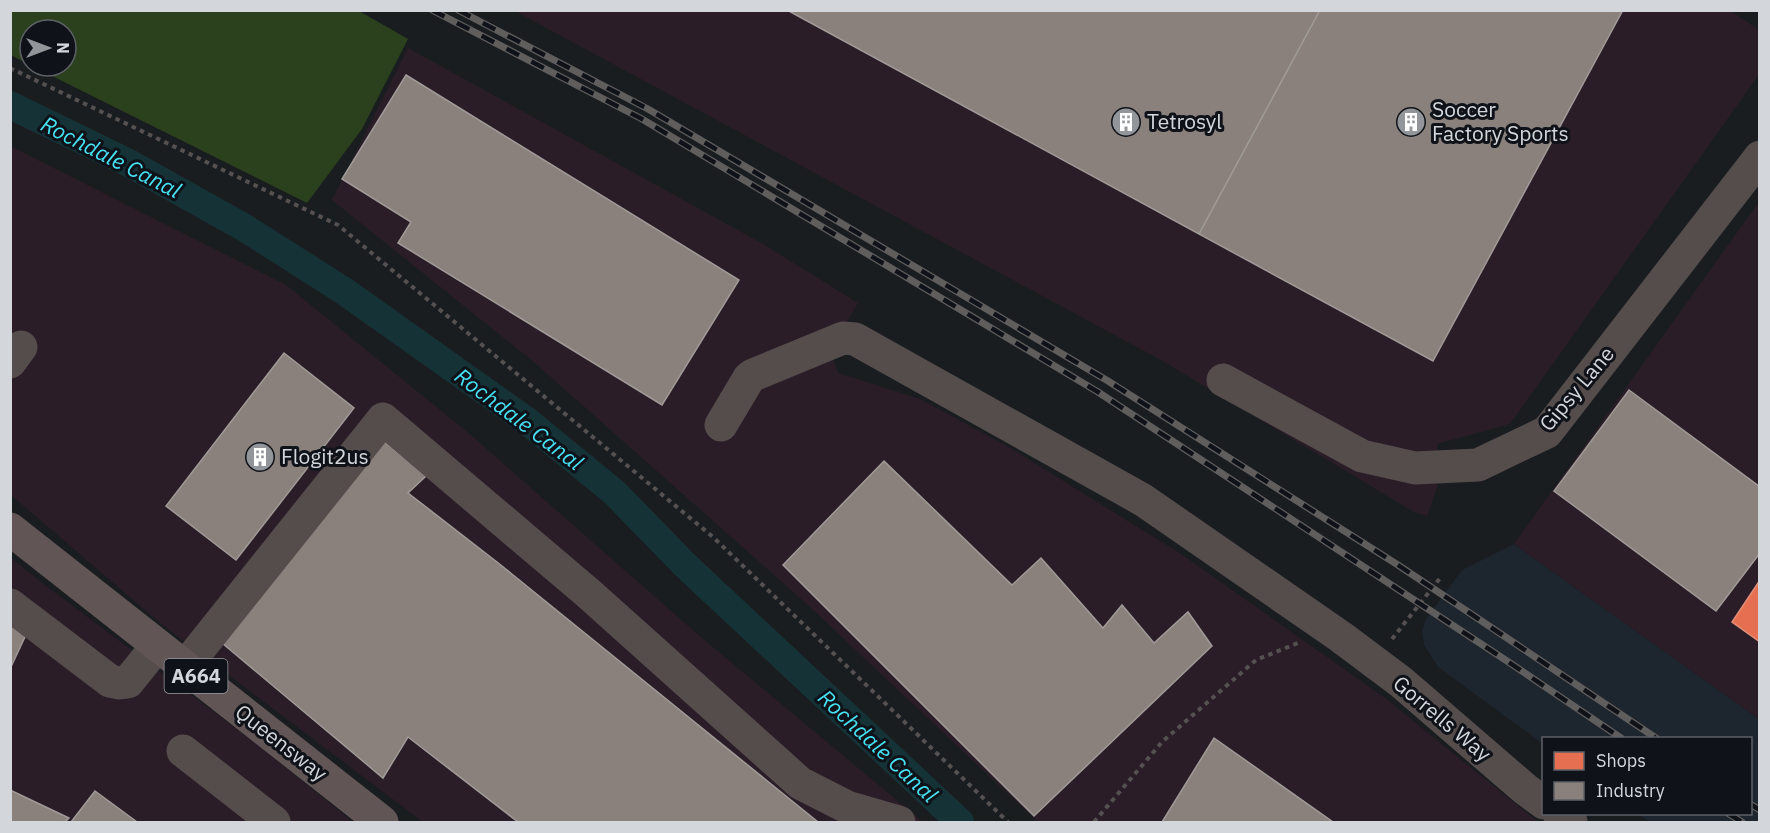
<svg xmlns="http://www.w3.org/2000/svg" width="1770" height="833" viewBox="0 0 1770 833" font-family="'IBM Plex Sans',sans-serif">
<rect width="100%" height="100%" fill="#1a1d20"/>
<!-- built -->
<path fill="#1d252e" d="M1514 544 1759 719V822H1650L1638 814H1750V738H1544L1543 744 1438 667 1424 645 1422 631 1426 619 1462 570Z"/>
<!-- industrial -->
<path fill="#2a1d27" d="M515 11H1731L1759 30 1760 73 1510 424 1437 444 1440 467 1439 482 1427 516 1414 512 1161 360Z
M408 48 763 244 858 303 830 351 838 373 920 399 1007 446 1181 554 1385 698 1538 822H1038L809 606 535 363 332 200Z
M10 146 286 285 466 431 703 639 923 822H423L160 623 11 495Z
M1759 202V719L1514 544Z
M10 557 37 579 250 739 353 822H11Z"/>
<!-- green -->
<path fill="#2b401d" d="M10 11H359L408 39 362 129 307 203 32 66H66V30H30V65L11 55Z"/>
<!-- shops -->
<path fill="#e76f51" stroke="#e18e7a" stroke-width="1.5" d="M1760 580V642L1732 622Z"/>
<!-- industry -->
<path fill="#8a817c" stroke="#a09b98" stroke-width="1.5" d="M787 10H1320L1199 234Z
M1320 10H1623L1433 361 1199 234Z
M406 75 739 280 662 405 398 243 411 222 342 179Z
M284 353 354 408 236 560 166 506Z
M1629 390 1760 487V553L1716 611 1554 491Z
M380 438 426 476 408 493 497 562 818 822H518L408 737 383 778 216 638Z
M884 461 1012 585 1041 558 1103 628 1122 605 1154 643 1188 612 1212 646 1034 816 783 565Z
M10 614 31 624 10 669Z
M1214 738 1333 822H1162Z
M10 790 69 818 65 822H10Z
M95 791 137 822H71Z"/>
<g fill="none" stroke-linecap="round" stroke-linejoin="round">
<!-- canal -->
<path stroke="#153337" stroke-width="28" d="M10 105 127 162 245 228 344 291 527 421 615 493 685 565 960 822"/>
<!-- path -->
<path stroke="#555151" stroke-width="4" stroke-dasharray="4.5 4.5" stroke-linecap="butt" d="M10 68 338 225 713 537 1008 822
M1392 639 1441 577
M1094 822 1162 742 1256 660 1298 643"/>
<!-- minor -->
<path stroke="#554c4c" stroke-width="33" d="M10 362 21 347
M1223 380 1362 456 1415 468 1478 465 1547 432 1760 157
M721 425 749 378 753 375 843 338 855 339 1143 500 1341 637 1401 682 1525 789 1544 803
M10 605 110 681 120 683 128 682 157 646
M184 668 383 419 588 593 800 783 847 807 899 822
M183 751 274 822
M1559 814 1571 822"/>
<!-- major -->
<path stroke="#615555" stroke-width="33" d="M10 529 382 822"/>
<!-- rail casing -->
<g stroke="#605d5d" stroke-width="7">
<path id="rail" d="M432 10 642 119 1098 392 1507 661 1621 738
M458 10 648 109 1108 381 1398 565 1656 738
M1750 804 1760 810
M1729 814 1742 822"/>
</g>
<!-- rail -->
<use href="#rail" stroke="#0f1319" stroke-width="4.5" stroke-dasharray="14" stroke-linecap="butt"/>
</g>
<!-- icons -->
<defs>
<g id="building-disc" transform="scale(1.5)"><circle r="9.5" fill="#92969a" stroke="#0f1319"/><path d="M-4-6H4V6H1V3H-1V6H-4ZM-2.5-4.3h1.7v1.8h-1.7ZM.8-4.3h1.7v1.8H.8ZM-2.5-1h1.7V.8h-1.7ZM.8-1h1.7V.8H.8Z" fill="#fff"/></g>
</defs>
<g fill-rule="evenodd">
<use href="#building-disc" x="1126" y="122"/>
<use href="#building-disc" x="1411" y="122"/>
<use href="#building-disc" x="260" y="457"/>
</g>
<g text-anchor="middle" stroke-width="6" stroke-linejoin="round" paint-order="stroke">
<!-- shield labels -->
<rect fill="#0f1319" stroke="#989ca1" stroke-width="1.5" x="164.5" y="659" width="63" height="34" rx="4.5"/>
<g font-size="20" font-weight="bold" fill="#d3d7db">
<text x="196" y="683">A664</text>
</g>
<!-- poi labels -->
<g font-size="21" fill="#d3d7db" stroke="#0f1319" text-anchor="start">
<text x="1432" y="117">Soccer<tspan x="1432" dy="24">Factory Sports</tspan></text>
<text x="1147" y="129">Tetrosyl</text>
<text x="281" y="464">Flogit2us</text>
</g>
<!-- street labels -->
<g font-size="21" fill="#d3d7db" stroke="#0f1319">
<text transform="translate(1577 389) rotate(-50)" y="7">Gipsy Lane</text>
<text transform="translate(1442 719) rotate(40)" y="7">Gorrells Way</text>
<text transform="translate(281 743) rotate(38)" y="7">Queensway</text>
</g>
<!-- water labels -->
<g font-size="22" font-style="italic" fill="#46e2f4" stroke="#0f1319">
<text transform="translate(111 157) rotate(27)" y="8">Rochdale Canal</text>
<text transform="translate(519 419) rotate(37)" y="8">Rochdale Canal</text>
<text transform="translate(878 746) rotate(43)" y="8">Rochdale Canal</text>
</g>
</g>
<!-- border -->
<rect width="1770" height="833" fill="none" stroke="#d3d7db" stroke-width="24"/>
<!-- legend -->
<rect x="1542" y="737" width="210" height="78" fill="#0f1319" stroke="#5d6167" stroke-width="1.5"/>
<rect x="1554" y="752" width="30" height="18" fill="#e76f51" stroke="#5d6167" stroke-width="1.5"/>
<text x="1596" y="767" font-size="18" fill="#d3d7db">Shops</text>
<rect x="1554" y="782" width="30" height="18" fill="#8a817c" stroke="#5d6167" stroke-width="1.5"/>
<text x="1596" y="797" font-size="18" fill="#d3d7db">Industry</text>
<!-- north arrow -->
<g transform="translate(48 48) rotate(90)"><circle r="28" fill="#0f1319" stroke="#5d6167" stroke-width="1.5"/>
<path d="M0-4.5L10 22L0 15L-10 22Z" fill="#92969a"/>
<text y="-9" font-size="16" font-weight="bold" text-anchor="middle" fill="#d3d7db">N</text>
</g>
</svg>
